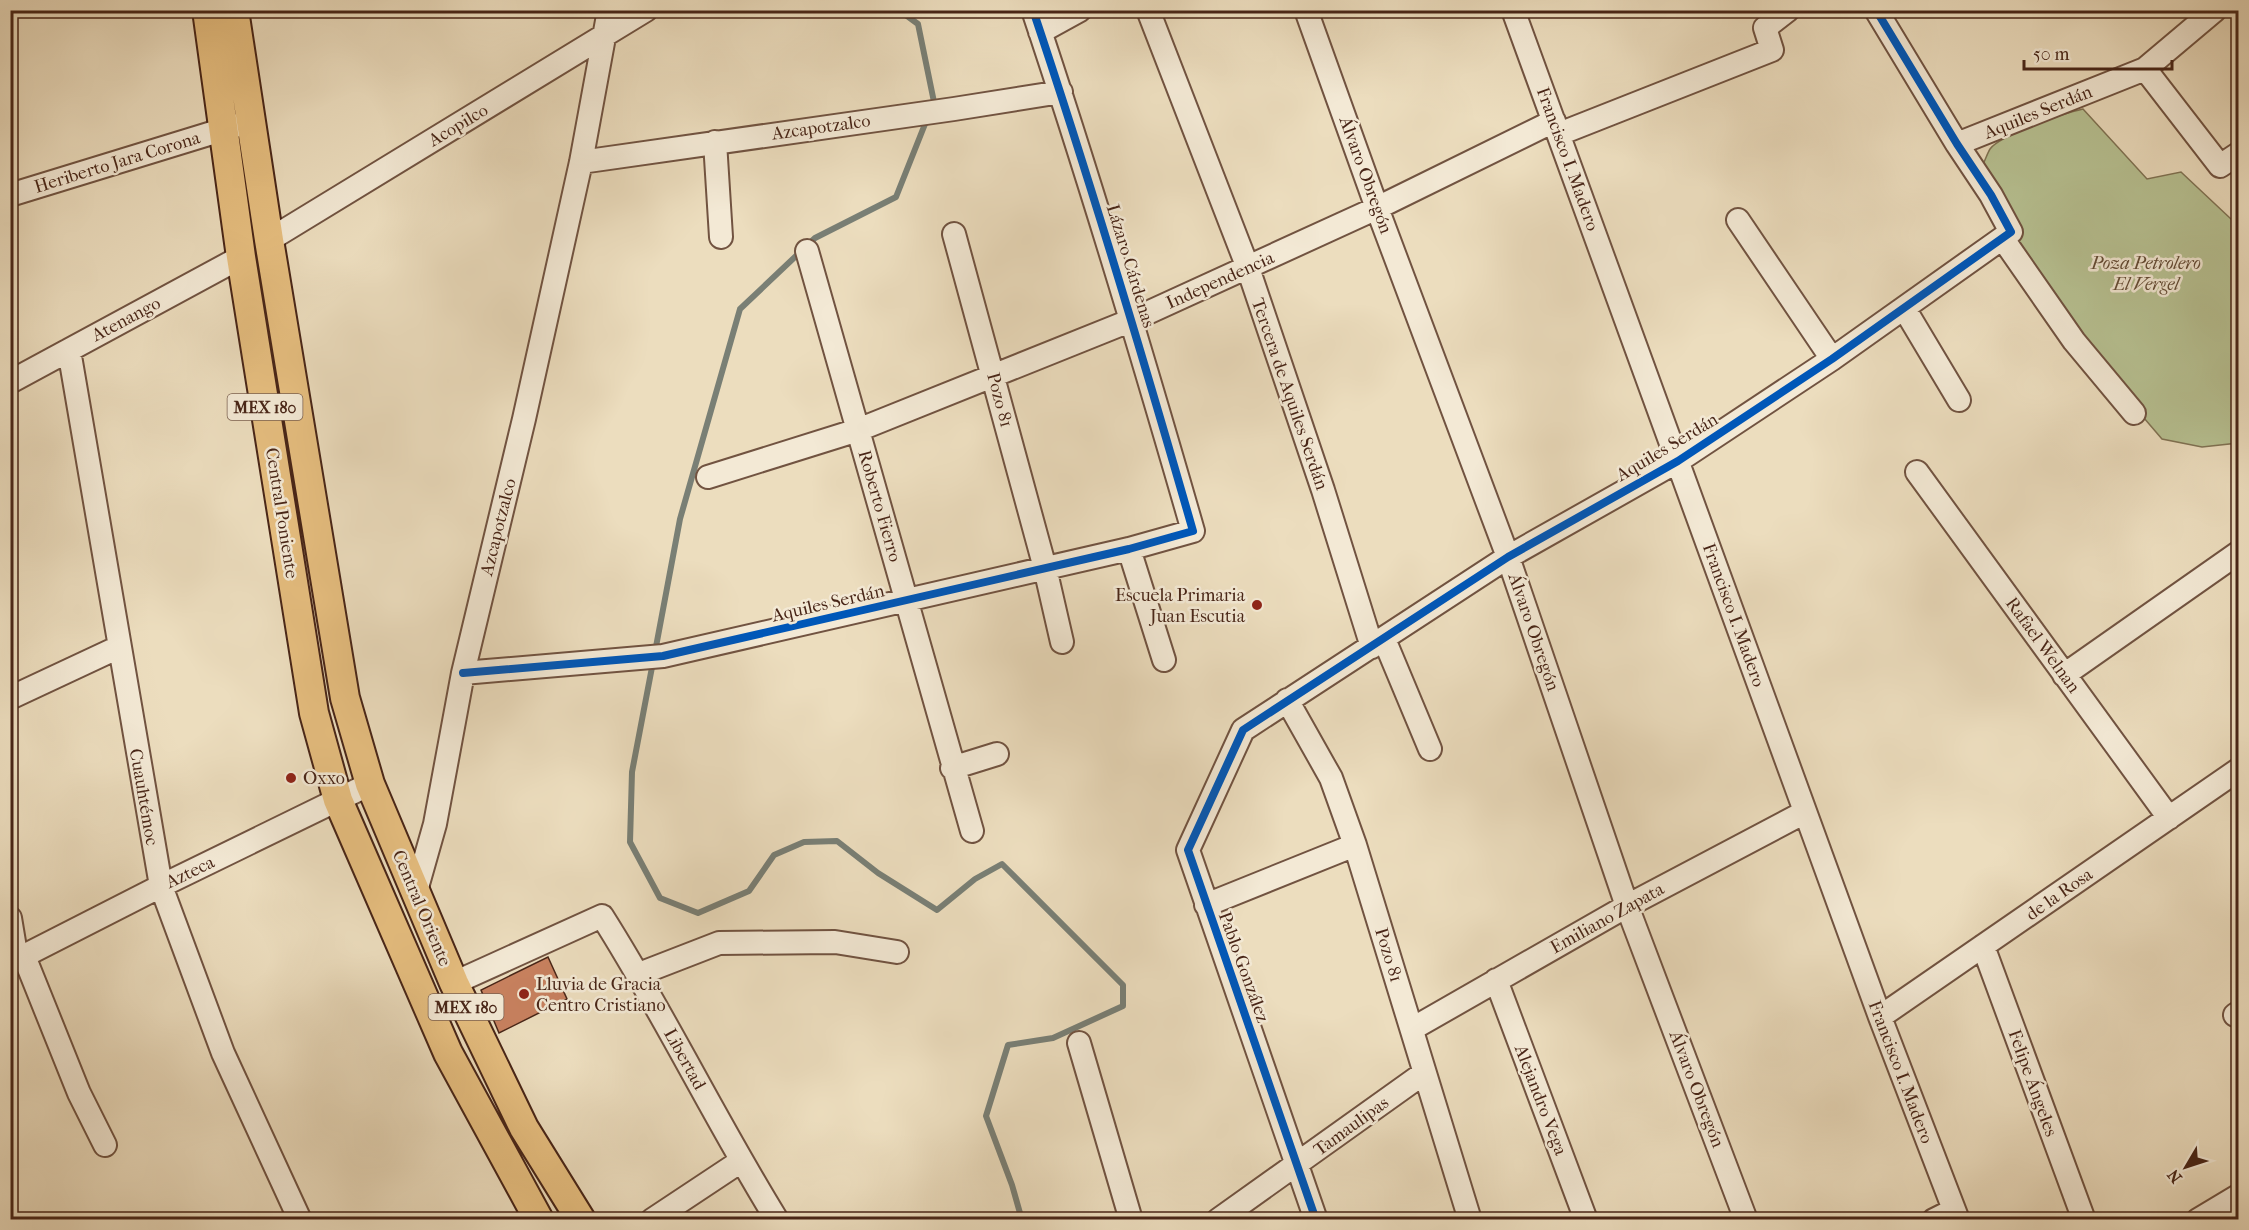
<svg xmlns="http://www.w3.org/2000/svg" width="2249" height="1230" viewBox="0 0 2249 1230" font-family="'IM FELL French Canon',serif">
<rect width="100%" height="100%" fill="#ecddbe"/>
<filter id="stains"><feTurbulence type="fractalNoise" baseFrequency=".00333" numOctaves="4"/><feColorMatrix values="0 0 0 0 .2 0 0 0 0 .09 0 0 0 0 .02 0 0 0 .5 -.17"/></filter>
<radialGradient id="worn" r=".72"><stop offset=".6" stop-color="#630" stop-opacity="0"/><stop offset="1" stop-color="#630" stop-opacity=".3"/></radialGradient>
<!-- green -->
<path fill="#b7c192" stroke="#807354" stroke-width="1.5" d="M2083 109 2147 179 2181 172 2231 219 2238 218V443L2202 447 2162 439 2138 411 2042 287 1982 166C1985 161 1987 154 1990 149 2000 135 2065 113 2083 109Z"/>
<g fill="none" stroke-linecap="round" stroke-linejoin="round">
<!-- stream -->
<path stroke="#797f75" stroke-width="6" d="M899 10 918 24 934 102 932 107
M655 652 680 519 740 309 815 238 896 197 927 119
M653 662 632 772 630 842 660 898 698 913 749 891 774 855 804 842 837 841 878 873 937 910 975 879 1002 864 1123 985V1006L1053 1038 1008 1045 986 1116 1012 1185 1022 1220"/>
</g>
<!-- building -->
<path fill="#c8815f" stroke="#482517" stroke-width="1.5" d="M548 957 567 999 499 1033 481 990Z"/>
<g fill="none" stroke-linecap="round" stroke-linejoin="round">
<!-- minor casing -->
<g stroke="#715341" stroke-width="26">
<path id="minor" d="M1148 10 1248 268 1323 490 1372 647
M1306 10 1377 208 1508 557 1627 906 1746 1220
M1513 10 1880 1017 1958 1220
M1040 32 1080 10
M2145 69 2220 166 2238 154
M1559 134 1772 50 1765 28 1788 10
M715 142 721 237
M1957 144 2145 69 2215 10
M581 162 954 109 1061 92
M10 195 238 125
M1738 220 1832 359
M954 234 1045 568 1062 642
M2003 239 2074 341 2134 413
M269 240 646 10
M807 251 972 831
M1904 308 1959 400
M69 350 161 886 223 1053 300 1220
M10 382 241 257
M1917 472 2169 818
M708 477 858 430 1132 320 1377 208 1554 121
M1129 549 1164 660
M1384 639 1430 749
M463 673 663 656 1129 549 1193 531C1143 357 1091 183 1033 10
M2064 675 2238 553
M10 698 119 647
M1287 700 1331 778 1355 845 1470 1220
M952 768 997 754
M416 891 435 824 463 673 524 419 581 162 609 10
M1206 905 1355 845
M10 918 17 960
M1983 946 2084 1220
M24 956 79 1093 105 1145
M10 963 161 886 370 784
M639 974 719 943 835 942 897 952
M1496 980 1586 1220
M454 983 602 916C665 1015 715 1120 777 1220
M2235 1015 2238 1013
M1880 1017 2238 770
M1412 1029 1627 906 1805 812
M1079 1043 1131 1220
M652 1220 741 1161
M1218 1220 1424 1073
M1316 1220 1188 850 1243 730 1508 557 1678 461 1832 359 2011 232 1991 195 1957 144 1876 10
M1934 1220 1954 1210
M2198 1220 2238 1196"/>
</g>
<!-- major casing -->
<g stroke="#482517" stroke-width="32">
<path id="major" d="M207 10 241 257 314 713 338 800 448 1053 539 1220
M234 10 269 240 345 698 370 784 454 983 524 1128 581 1220"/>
</g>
<!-- minor -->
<use href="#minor" stroke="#f3e9d5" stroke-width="22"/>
<!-- major -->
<use href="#major" stroke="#e6be7f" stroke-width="28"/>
<!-- cycleway casing -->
<g stroke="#f3e9d5" stroke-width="11">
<path id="cycleway" d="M463 673 663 656 1129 549 1193 531C1143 357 1091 183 1033 10
M1316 1220 1188 850 1243 730 1508 557 1678 461 1832 359 2011 232 1991 195 1957 144 1876 10"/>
</g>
<!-- cycleway -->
<use href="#cycleway" stroke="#0057b8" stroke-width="8"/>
</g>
<!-- markers -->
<g fill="#8f2418" stroke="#f3e9d5" stroke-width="2">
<circle cx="1257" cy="605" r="6"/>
<circle cx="291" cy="778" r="6"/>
<circle cx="524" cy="994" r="6"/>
</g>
<g text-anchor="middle" stroke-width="5" stroke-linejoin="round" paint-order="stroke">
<!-- shield labels -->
<g fill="#f3e9d5" stroke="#7b6050" stroke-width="1.5">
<rect x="227.5" y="394" width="75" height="26" rx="4.5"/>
<rect x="428.5" y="994" width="75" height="26" rx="4.5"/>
</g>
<g font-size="16" font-weight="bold" fill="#482517">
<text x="265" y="413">MEX 180</text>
<text x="466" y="1013">MEX 180</text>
</g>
<!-- street labels -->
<g font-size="18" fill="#482517" stroke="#f3e9d5">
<text transform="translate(2038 112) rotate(-22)" y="6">Aquiles Serdán</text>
<text transform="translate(458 125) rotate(-31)" y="6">Acopilco</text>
<text transform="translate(821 127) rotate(-8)" y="6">Azcapotzalco</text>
<text transform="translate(1568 159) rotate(70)" y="6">Francisco I. Madero</text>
<text transform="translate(117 162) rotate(-17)" y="6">Heriberto Jara Corona</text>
<text transform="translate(1366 175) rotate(70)" y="6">Álvaro Obregón</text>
<text transform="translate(1131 266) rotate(73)" y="6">Lázaro Cárdenas</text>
<text transform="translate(1220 280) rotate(-24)" y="6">Independencia</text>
<text transform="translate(126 319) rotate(-28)" y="6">Atenango</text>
<text transform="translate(1290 394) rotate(71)" y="6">Tercera de Aquiles Serdán</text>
<text transform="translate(1000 400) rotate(75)" y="6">Pozo 81</text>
<text transform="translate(1667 447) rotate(-31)" y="6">Aquiles Serdán</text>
<text transform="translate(880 506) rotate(74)" y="6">Roberto Fierro</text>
<text transform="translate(282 513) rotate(81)" y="6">Central Poniente</text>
<text transform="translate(498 527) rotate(-76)" y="6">Azcapotzalco</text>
<text transform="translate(828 603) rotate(-13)" y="6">Aquiles Serdán</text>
<text transform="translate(1734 615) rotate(70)" y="6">Francisco I. Madero</text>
<text transform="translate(1534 632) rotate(71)" y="6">Álvaro Obregón</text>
<text transform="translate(2043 645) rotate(54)" y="6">Rafael Welnan</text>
<text transform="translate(144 797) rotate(80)" y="6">Cuauhtémoc</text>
<text transform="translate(190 872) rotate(-26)" y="6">Azteca</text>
<text transform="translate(2059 894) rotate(-35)" y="6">de la Rosa</text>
<text transform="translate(422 908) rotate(67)" y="6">Central Oriente</text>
<text transform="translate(1607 918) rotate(-29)" y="6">Emiliano Zapata</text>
<text transform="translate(1389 955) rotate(73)" y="6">Pozo 81</text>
<text transform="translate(1244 967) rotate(70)" y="6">Pablo González</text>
<text transform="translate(685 1059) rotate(61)" y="6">Libertad</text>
<text transform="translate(1901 1072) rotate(69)" y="6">Francisco I. Madero</text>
<text transform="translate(2033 1083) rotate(70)" y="6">Felipe Ángeles</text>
<text transform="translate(1697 1089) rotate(69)" y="6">Álvaro Obregón</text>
<text transform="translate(1541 1100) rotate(69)" y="6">Alejandro Vega</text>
<text transform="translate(1351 1126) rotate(-36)" y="6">Tamaulipas</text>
</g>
<!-- park labels -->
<g font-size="18" font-style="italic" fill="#644c36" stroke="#f3e9d5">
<text x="2146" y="269">Poza Petrolero<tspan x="2146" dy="21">El Vergel</tspan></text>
</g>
<!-- poi labels -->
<g font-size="18" fill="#482517" stroke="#f3e9d5" text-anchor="start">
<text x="1245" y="601" text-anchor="end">Escuela Primaria<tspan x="1245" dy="21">Juan Escutia</tspan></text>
<text x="303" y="784">Oxxo</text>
<text x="536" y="990">Lluvia de Gracia<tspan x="536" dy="21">Centro Cristiano</tspan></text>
</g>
</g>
<!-- margin -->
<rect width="2249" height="1230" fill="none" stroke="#ecddbe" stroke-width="36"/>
<rect x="12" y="12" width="2225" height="1206" fill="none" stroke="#482517" stroke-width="3"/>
<rect x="18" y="18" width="2213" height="1194" fill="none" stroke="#482517" stroke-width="1.5"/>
<!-- north arrow -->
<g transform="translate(2186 1167) rotate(231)" stroke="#f3e9d5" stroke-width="4.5" paint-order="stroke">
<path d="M0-4.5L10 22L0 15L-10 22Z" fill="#482517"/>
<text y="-9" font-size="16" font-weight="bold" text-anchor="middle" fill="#482517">N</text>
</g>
<!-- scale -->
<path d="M2024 60v9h148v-9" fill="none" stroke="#482517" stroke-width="3"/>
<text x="2033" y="60" font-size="18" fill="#482517" stroke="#f3e9d5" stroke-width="4.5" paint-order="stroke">50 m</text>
<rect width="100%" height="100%" filter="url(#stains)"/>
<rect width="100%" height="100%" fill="url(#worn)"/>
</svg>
